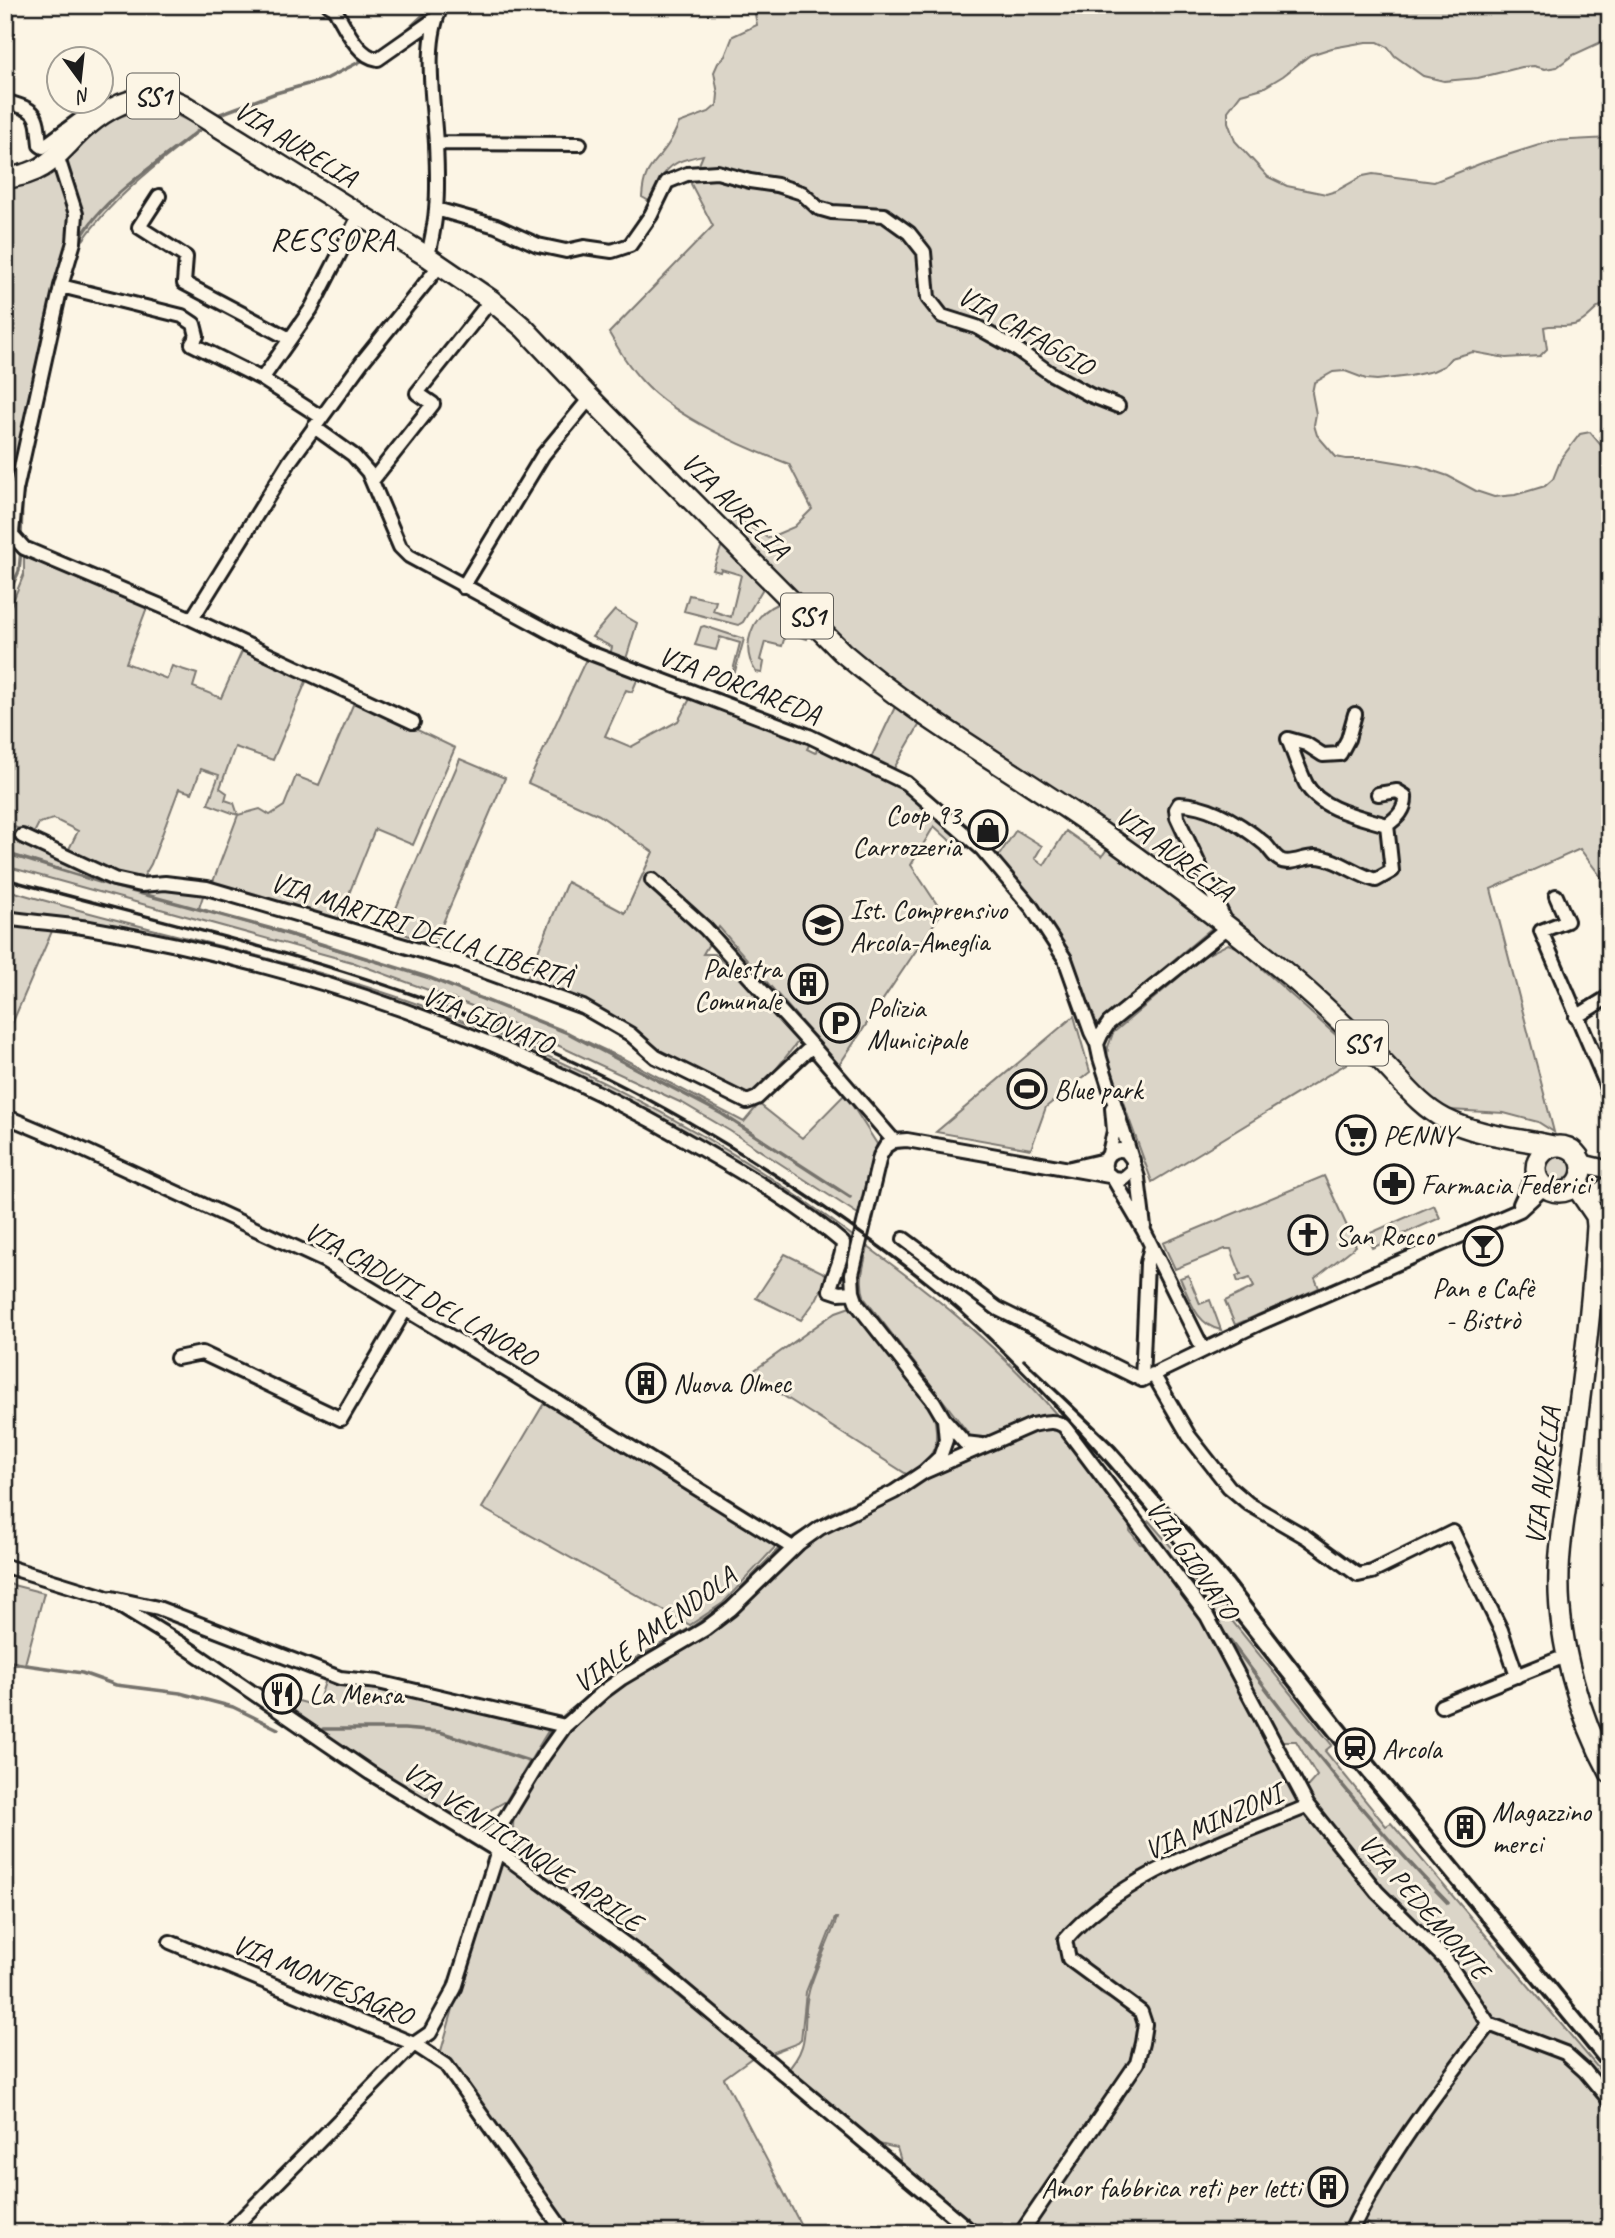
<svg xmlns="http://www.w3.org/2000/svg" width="1615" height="2238" viewBox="0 0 1615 2238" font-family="Caveat,sans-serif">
<rect width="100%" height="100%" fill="#fcf5e5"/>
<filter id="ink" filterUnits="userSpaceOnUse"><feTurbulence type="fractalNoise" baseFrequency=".0143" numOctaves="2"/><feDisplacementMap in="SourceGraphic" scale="14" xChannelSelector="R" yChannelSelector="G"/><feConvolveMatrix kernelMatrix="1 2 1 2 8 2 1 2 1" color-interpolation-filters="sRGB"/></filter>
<g filter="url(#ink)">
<!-- green -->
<path fill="#dbd5c8" stroke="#7c7872" stroke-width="2" d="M748 5H1610V38L1573 55 1557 67 1545 69 1534 66 1522 67 1478 78 1444 81 1423 76 1395 56 1388 47 1378 42H1366L1332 48 1310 55 1283 76 1263 88 1241 94 1228 111V122L1235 141 1268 177 1287 186 1326 194 1336 191 1363 176 1373 174 1434 182 1482 163 1552 141 1610 138V302C1595 305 1590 319 1577 324 1567 328 1555 324 1544 327L1547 349 1540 356 1506 358 1473 352 1451 358 1444 366 1433 371 1410 376 1377 380 1366 379 1345 371 1333 372 1314 383 1312 393 1316 414 1314 425 1317 435 1336 457 1346 459H1377L1419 466 1448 476 1476 491 1494 497 1515 495 1545 486 1553 479 1561 459 1580 434 1590 432 1610 456V889L1580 849 1491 889 1554 1132 1538 1122 1504 1113 1449 1110 1410 1084 1375 1047 864 660 725 522 740 520 768 538 794 527 812 509 789 464C745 448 675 417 643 382 629 367 619 350 609 333L713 226 691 184 703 155C684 159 669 162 660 181 656 189 655 195 649 201L642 197C644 165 655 166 669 143 673 137 676 130 679 123L709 112 717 105 718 94 714 72 718 63 725 56 733 36 757 25 755 14Z
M146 108 168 111 203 128C163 160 114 196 84 239L62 161 110 120Z
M58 169 72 210 73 232 5 530V186L32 180Z
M5 532C22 552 14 574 5 596Z
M722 545 765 585 743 622 738 625 684 611 689 595 716 601 713 611 731 617 741 575 721 569 720 572 713 570Z
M24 548 149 602 126 663 167 679 172 666 197 674 193 687 221 698 243 649 308 677 273 760 235 747 220 788 227 793 225 800 234 803 238 815 260 809 270 815 284 806 296 776 319 785 355 700 455 748 413 845 375 829 338 921 211 887 238 815 208 804 219 775 201 769 192 793 179 789 151 864 141 881 122 877 67 853 78 831 54 819 39 823 33 835 5 823V620L24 574Z
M779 603 792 622 808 635 807 639 786 633 782 646 765 642 760 660 764 662 762 673 756 672C739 647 752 614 779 603Z
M615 610 637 623 626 659 610 655 612 647 592 637Z
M704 626 744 639 731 686H729L740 643 720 637 716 650 695 645 701 627Z
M588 655 638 678 632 692 626 690 605 736 631 747 678 721 692 695 811 741 807 749 815 753 820 745 905 785 974 846 959 849 934 826 911 865 942 912 839 1065 719 927 703 954H714L742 978 800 1039 753 1098 696 1075 659 1053 600 1011 527 978 567 882 625 913 653 852 599 815 528 783Z
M895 707 921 722 893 770 870 760Z
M460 759 505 778 433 946 388 927Z
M5 830 113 882 205 890 199 908 430 978 568 1033 622 1058 744 1122 759 1104 802 1138 845 1094 877 1144 861 1216 730 1131 684 1104 480 1009 352 962 5 866Z
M1016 830 1042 846 1035 858 1044 865 1066 831 1102 856 1109 846 1213 927 1096 1025 1073 969 1026 892 998 857Z
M5 889C125 926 248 949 367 987 537 1041 712 1128 854 1237L846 1286 843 1290 833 1286 845 1256 825 1223 509 1049 250 960 5 915Z
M5 925 53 929 5 1040Z
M1228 944 1239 948 1359 1056 1152 1182 1107 1058 1108 1047 1113 1033 1204 956Z
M1074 1016 1090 1072 1046 1107 1031 1149 936 1132Z
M1536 1169a23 23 0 1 1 46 0a23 23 0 1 1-46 0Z
M1324 1176 1356 1246 1315 1278 1319 1288 1235 1325 1225 1301 1254 1287 1250 1278 1238 1282 1236 1276 1241 1274 1231 1249H1225L1175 1269 1163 1243Z
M1434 1205 1440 1218 1372 1248 1366 1235Z
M868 1247C937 1297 1002 1350 1057 1415L1036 1419 989 1440 972 1438 865 1299C858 1281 864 1265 868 1247Z
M785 1254 828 1275 816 1300 801 1320 756 1298Z
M1188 1275 1200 1304 1210 1300 1221 1330C1196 1325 1190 1299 1180 1278Z
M853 1306 933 1412C941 1445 935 1457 908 1475L749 1374 836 1312Z
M546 1400 777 1545 723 1603 690 1625 482 1508Z
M1057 1424 1131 1516 1130 1531 1140 1544 1154 1546 1206 1617 1306 1805 1198 1851 1180 1842 1170 1848V1860L1063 1939 1067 1960 1099 1984 1101 1994 1110 1999 1118 1997 1130 2005 1143 2024 1135 2062 1019 2233H975L896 2167 901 2161 897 2148 866 2141 785 2073C814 2043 800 2025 809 1991 816 1966 829 1943 837 1918H835L806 1992 801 2040 798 2043 764 2056 521 1867 513 1827 514 1808 566 1727 604 1694 706 1630 800 1544 925 1473 1033 1427Z
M1149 1521 1181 1558 1180 1563 1198 1585 1204 1586 1332 1745 1325 1751 1386 1826 1391 1823 1610 2082V2095L1578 2058 1491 2020 1380 1890 1315 1809 1307 1787 1317 1776 1296 1741H1277L1244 1677 1143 1525Z
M5 1583 44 1593 25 1664 5 1660Z
M326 1679 340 1683 378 1685 551 1726 506 1801 478 1817 465 1819 452 1816 399 1786 326 1739 293 1709 295 1700 317 1706Z
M1307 1808 1444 1961 1487 2024 1346 2233H1023L1138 2063 1147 2024 1071 1958 1067 1940 1083 1921 1163 1867Z
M498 1851 753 2057 724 2078 805 2233H564L437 2065Z
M1506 2033 1570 2061 1610 2107V2233H1382L1362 2220 1413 2130 1486 2034Z"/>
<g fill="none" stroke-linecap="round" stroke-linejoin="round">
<!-- stream -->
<path stroke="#75726c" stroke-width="3.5" d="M403 34 434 5
M374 54 391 43
M215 116 276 93 326 79 367 58
M79 241C104 195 164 159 204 126
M21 539 22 498 34 436
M5 601 19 571 21 550
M5 853 113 886 276 930 430 978 568 1033 722 1114 850 1197
M789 1540 832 1513 875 1493
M1219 1626C1290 1722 1364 1817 1448 1903
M5 1662 82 1673 116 1685 180 1693 233 1707 278 1729
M559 1720 628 1663 693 1627 726 1604 783 1545
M323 1729H404L440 1732 532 1762 554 1726"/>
<!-- minor casing -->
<g stroke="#1c1c1c" stroke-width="18">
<path id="minor" d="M329 5 334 8C344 24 357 57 378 59L435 19
M5 101C38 111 37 112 40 145L43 147 86 115 96 112
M436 143 580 144
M159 196 139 227 186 257 184 283 290 339
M436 209 496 226 538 245 566 251 584 247 612 251 630 245 651 215 667 182 687 174 717 172 750 181 777 185 802 193 818 208 832 212 884 215 909 233 924 252 928 298 942 316 977 327 1015 348 1050 373 1090 395 1118 406
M428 257C431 241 435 225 436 209 438 188 437 165 436 144 434 102 422 43 442 5
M61 286 182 316 194 324 197 336 192 344 262 379 321 417
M262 379 311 309 359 216
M314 427 353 455 368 472 400 547 409 556 585 651 809 736 906 783 982 849 1032 908 1065 959 1091 1032 1097 1044 1100 1058 1131 1156
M372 481 433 404 417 393 491 300
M5 527 24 548 192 619 413 722
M12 533 16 490 61 286 74 242 76 214 57 155
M463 587 543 455 590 398
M192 619 290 461 362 362 440 265
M1288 739 1306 744 1323 755 1340 754 1348 739 1355 714
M1378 794 1397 791 1405 796C1406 810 1397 818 1387 825
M22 836 114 879 141 885 165 883 207 888 459 962 583 1007 630 1034 656 1057 747 1102 757 1098 812 1046 894 1141
M652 880 705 928 812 1046
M1556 896 1567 921 1541 931 1604 1079 1610 1100
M5 918C33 922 62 924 89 928 302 964 512 1038 698 1147 748 1176 799 1205 843 1243 843 1260 833 1273 830 1290L839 1293 853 1292
M1576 1017 1610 996
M1097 1044 1101 1035 1109 1023 1228 927 1177 817 1176 809 1179 804C1210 804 1242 825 1265 844 1270 849 1274 857 1280 860 1290 866 1305 856 1316 857 1337 858 1356 875 1376 880L1392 871 1387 825C1361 817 1320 810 1306 784 1299 770 1294 754 1288 739
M5 1116 62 1140 325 1261 516 1376 793 1548
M894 1141 907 1140 1109 1176
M1109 1153 1114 1131 1112 1108
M1134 1165 1138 1178 1144 1227
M1071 1168 1105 1160
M1113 1178 1123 1179 1133 1170V1160L1126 1151C1112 1147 1101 1157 1106 1172L1113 1178 1144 1231 1203 1349
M1520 1204 1536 1169
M904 1239 998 1309 1142 1380
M177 1358 202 1353 341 1419 405 1310
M1153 1374 1189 1436 1229 1487 1249 1504 1306 1537 1358 1575 1372 1572 1453 1532 1501 1630 1517 1676
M1142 1380 1260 1323 1520 1210 1545 1187
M1142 1380 1147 1263 1151 1246
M944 1419 965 1443 982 1445
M924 1472 1032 1425C1044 1423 1053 1419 1064 1426L1207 1616 1308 1806 1377 1892 1446 1960 1489 2024 1565 2053 1585 2071 1610 2101
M5 1566 105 1597 183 1645 370 1773 498 1851 654 1965 973 2233
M112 1598 158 1608 340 1678 378 1682 565 1726
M1441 1706 1568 1655
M482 1841 502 1824 542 1758 565 1726 603 1692 622 1678 705 1629 731 1609 799 1543 820 1528 894 1492 924 1472 940 1457 946 1440 944 1419 934 1402 857 1304 853 1292 852 1274 880 1156 886 1146 894 1141
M170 1942 414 2044 430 2033 455 1988 498 1851
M228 2233 414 2044 446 2065 565 2233
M1021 2233 1137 2063 1142 2043 1145 2024 1141 2012 1069 1959 1065 1940C1123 1872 1228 1840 1308 1806
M1350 2233C1387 2156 1438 2091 1489 2024"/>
</g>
<!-- tertiary casing -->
<g stroke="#1c1c1c" stroke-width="21">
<path id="tertiary" d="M1581 1163 1610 1170
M1596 1194 1610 1184"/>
</g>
<!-- primary casing -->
<g stroke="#1c1c1c" stroke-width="24">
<path id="primary" d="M5 179C18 176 31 174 42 167 59 157 71 139 87 126 114 103 148 88 182 104L428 257 491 300 524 328 590 398 842 652C914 714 991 757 1069 810 1138 856 1204 907 1269 959 1306 988 1341 1022 1375 1055 1398 1076 1417 1105 1445 1119 1479 1136 1517 1138 1553 1146
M1536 1169a23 23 0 1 1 46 0a23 23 0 1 1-46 0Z
M1575 1185 1596 1216 1597 1226C1592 1308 1581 1389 1571 1469 1567 1504 1559 1540 1559 1574 1557 1639 1579 1717 1610 1773"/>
</g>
<!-- minor -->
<use href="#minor" stroke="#fcf5e5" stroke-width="12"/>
<!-- tertiary -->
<use href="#tertiary" stroke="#fcf5e5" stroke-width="16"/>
<!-- primary -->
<use href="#primary" stroke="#fcf5e5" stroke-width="19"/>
<!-- rail -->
<path stroke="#1c1c1c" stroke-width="3.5" d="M5 879C142 916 281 948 414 995 479 1018 543 1047 605 1077 679 1114 750 1157 819 1204 867 1237 915 1271 959 1310 1097 1436 1209 1586 1326 1732 1419 1847 1516 1960 1610 2076
M1024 1360 1114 1446 1232 1579 1340 1719 1610 2050"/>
</g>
</g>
<!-- icons -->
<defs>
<g id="shop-ring" transform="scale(2.0125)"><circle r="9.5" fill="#fcf5e5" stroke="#1c1c1c" stroke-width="1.5"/><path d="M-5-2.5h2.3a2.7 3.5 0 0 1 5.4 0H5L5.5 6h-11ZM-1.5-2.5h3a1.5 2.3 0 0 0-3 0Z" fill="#1c1c1c"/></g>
<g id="school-ring" transform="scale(2.0125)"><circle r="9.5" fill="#fcf5e5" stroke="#1c1c1c" stroke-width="1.5"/><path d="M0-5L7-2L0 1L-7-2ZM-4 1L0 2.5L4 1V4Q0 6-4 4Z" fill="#1c1c1c"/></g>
<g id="building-ring" transform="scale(2.0125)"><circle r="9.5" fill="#fcf5e5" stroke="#1c1c1c" stroke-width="1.5"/><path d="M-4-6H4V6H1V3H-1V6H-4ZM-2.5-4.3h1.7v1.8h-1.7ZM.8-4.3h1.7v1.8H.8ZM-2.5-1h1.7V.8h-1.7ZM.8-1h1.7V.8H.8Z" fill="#1c1c1c"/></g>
<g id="parking-ring" transform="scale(2.0125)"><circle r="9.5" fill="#fcf5e5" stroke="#1c1c1c" stroke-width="1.5"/><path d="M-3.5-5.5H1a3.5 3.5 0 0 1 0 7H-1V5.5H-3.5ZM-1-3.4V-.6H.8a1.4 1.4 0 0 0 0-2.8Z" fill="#1c1c1c"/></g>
<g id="stadium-ring" transform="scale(2.0125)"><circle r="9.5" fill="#fcf5e5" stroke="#1c1c1c" stroke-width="1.5"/><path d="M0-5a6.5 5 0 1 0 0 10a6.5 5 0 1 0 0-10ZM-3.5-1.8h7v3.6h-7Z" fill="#1c1c1c"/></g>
<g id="supermarket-ring" transform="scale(2.0125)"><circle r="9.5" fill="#fcf5e5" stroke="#1c1c1c" stroke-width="1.5"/><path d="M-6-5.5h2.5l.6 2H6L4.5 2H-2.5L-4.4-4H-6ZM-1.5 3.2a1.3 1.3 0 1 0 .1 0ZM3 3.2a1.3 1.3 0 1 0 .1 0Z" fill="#1c1c1c"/></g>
<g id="pharmacy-ring" transform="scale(2.0125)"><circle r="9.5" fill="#fcf5e5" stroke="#1c1c1c" stroke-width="1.5"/><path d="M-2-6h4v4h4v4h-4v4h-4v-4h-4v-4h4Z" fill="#1c1c1c"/></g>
<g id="church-ring" transform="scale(2.0125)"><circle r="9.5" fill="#fcf5e5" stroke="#1c1c1c" stroke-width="1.5"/><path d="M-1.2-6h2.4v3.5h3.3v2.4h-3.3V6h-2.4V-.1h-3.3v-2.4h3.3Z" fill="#1c1c1c"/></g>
<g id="bar-ring" transform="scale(2.0125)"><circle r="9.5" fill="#fcf5e5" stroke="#1c1c1c" stroke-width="1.5"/><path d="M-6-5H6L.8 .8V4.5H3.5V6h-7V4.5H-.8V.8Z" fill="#1c1c1c"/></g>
<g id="restaurant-ring" transform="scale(2.0125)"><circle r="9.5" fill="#fcf5e5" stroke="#1c1c1c" stroke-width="1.5"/><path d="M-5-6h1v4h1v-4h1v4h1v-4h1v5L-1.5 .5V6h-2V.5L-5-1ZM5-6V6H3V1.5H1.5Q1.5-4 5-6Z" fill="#1c1c1c"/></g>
<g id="station-ring" transform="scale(2.0125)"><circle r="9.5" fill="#fcf5e5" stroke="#1c1c1c" stroke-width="1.5"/><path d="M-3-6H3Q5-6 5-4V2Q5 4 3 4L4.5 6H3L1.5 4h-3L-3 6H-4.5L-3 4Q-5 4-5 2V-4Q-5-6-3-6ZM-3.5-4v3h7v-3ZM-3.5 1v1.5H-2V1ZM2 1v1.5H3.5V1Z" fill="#1c1c1c"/></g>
</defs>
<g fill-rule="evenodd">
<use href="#shop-ring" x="988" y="830"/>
<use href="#school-ring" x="823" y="925"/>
<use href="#building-ring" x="808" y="984"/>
<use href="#parking-ring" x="840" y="1023"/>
<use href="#stadium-ring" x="1027" y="1089"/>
<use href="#supermarket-ring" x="1356" y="1135"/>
<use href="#pharmacy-ring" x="1394" y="1184"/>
<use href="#church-ring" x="1308" y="1235"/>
<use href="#bar-ring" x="1483" y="1246"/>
<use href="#building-ring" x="646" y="1383"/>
<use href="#restaurant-ring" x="282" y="1694"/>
<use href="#station-ring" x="1355" y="1748"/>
<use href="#building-ring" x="1465" y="1827"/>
<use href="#building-ring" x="1328" y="2187"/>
</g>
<g text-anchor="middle" stroke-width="6" stroke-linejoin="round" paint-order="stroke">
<!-- shield labels -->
<g fill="#fcf5e5" stroke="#5f5d58" stroke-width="2">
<rect x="127" y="73.5" width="52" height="45" rx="5"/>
<rect x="781" y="593.5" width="52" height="45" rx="5"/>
<rect x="1336" y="1020.5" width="52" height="45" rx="5"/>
</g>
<g font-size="26" font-weight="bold" fill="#1c1c1c">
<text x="153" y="105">SS1</text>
<text x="807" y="625">SS1</text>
<text x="1362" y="1052">SS1</text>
</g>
<!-- street labels -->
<g font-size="28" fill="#1c1c1c" stroke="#fcf5e5">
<text transform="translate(296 143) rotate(32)" y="10">VIA AURELIA</text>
<text transform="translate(1026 330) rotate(30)" y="10">VIA CAFAGGIO</text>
<text transform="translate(736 505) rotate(45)" y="10">VIA AURELIA</text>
<text transform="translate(740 684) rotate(21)" y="10">VIA PORCAREDA</text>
<text transform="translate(1175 853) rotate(37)" y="10">VIA AURELIA</text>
<text transform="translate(422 929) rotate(18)" y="10">VIA MARTIRI DELLA LIBERTÀ</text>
<text transform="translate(488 1019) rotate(22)" y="10">VIA GIOVATO</text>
<text transform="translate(421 1293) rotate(30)" y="10">VIA CADUTI DEL LAVORO</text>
<text transform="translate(1542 1476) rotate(-83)" y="10">VIA AURELIA</text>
<text transform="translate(1193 1559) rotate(55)" y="10">VIA GIOVATO</text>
<text transform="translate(654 1629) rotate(-36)" y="10">VIALE AMENDOLA</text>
<text transform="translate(1213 1821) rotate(-24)" y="10">VIA MINZONI</text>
<text transform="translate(523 1846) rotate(34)" y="10">VIA VENTICINQUE APRILE</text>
<text transform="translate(1425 1906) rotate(49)" y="10">VIA PEDEMONTE</text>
<text transform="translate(323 1979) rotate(23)" y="10">VIA MONTESAGRO</text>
</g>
<!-- poi labels -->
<g font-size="28" fill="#1c1c1c" stroke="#fcf5e5" text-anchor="start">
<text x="961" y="824" text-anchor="end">Coop 93<tspan x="961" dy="32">Carrozzeria</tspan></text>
<text x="850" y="919">Ist. Comprensivo<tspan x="850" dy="32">Arcola-Ameglia</tspan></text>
<text x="781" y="978" text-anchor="end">Palestra<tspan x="781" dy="32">Comunale</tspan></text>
<text x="867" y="1017">Polizia<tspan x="867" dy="32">Municipale</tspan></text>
<text x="1054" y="1099">Blue park</text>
<text x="1383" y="1145">PENNY</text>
<text x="1421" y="1194">Farmacia Federici</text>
<text x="1335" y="1245">San Rocco</text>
<text x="1483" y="1297" text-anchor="middle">Pan e Cafè<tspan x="1483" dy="32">- Bistrò</tspan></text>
<text x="673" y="1393">Nuova Olmec</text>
<text x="309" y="1704">La Mensa</text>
<text x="1382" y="1758">Arcola</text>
<text x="1492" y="1821">Magazzino<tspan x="1492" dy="32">merci</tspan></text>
<text x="1301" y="2197" text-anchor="end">Amor fabbrica reti per letti</text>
</g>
<!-- quarter labels -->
<g font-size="32" letter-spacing="2" fill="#1c1c1c" stroke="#fcf5e5">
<text x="333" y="250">RESSORA</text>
</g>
</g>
<!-- margin -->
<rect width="1615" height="2238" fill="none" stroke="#fcf5e5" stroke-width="28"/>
<rect x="14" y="14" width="1587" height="2210" fill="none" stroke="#1c1c1c" stroke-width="2.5" filter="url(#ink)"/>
<!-- north arrow -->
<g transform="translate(80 80) rotate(165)"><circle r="33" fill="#fcf5e5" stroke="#a29e95" stroke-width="2"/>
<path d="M0-5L12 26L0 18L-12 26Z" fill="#1c1c1c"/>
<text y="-10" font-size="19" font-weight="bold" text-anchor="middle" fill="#1c1c1c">N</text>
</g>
</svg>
